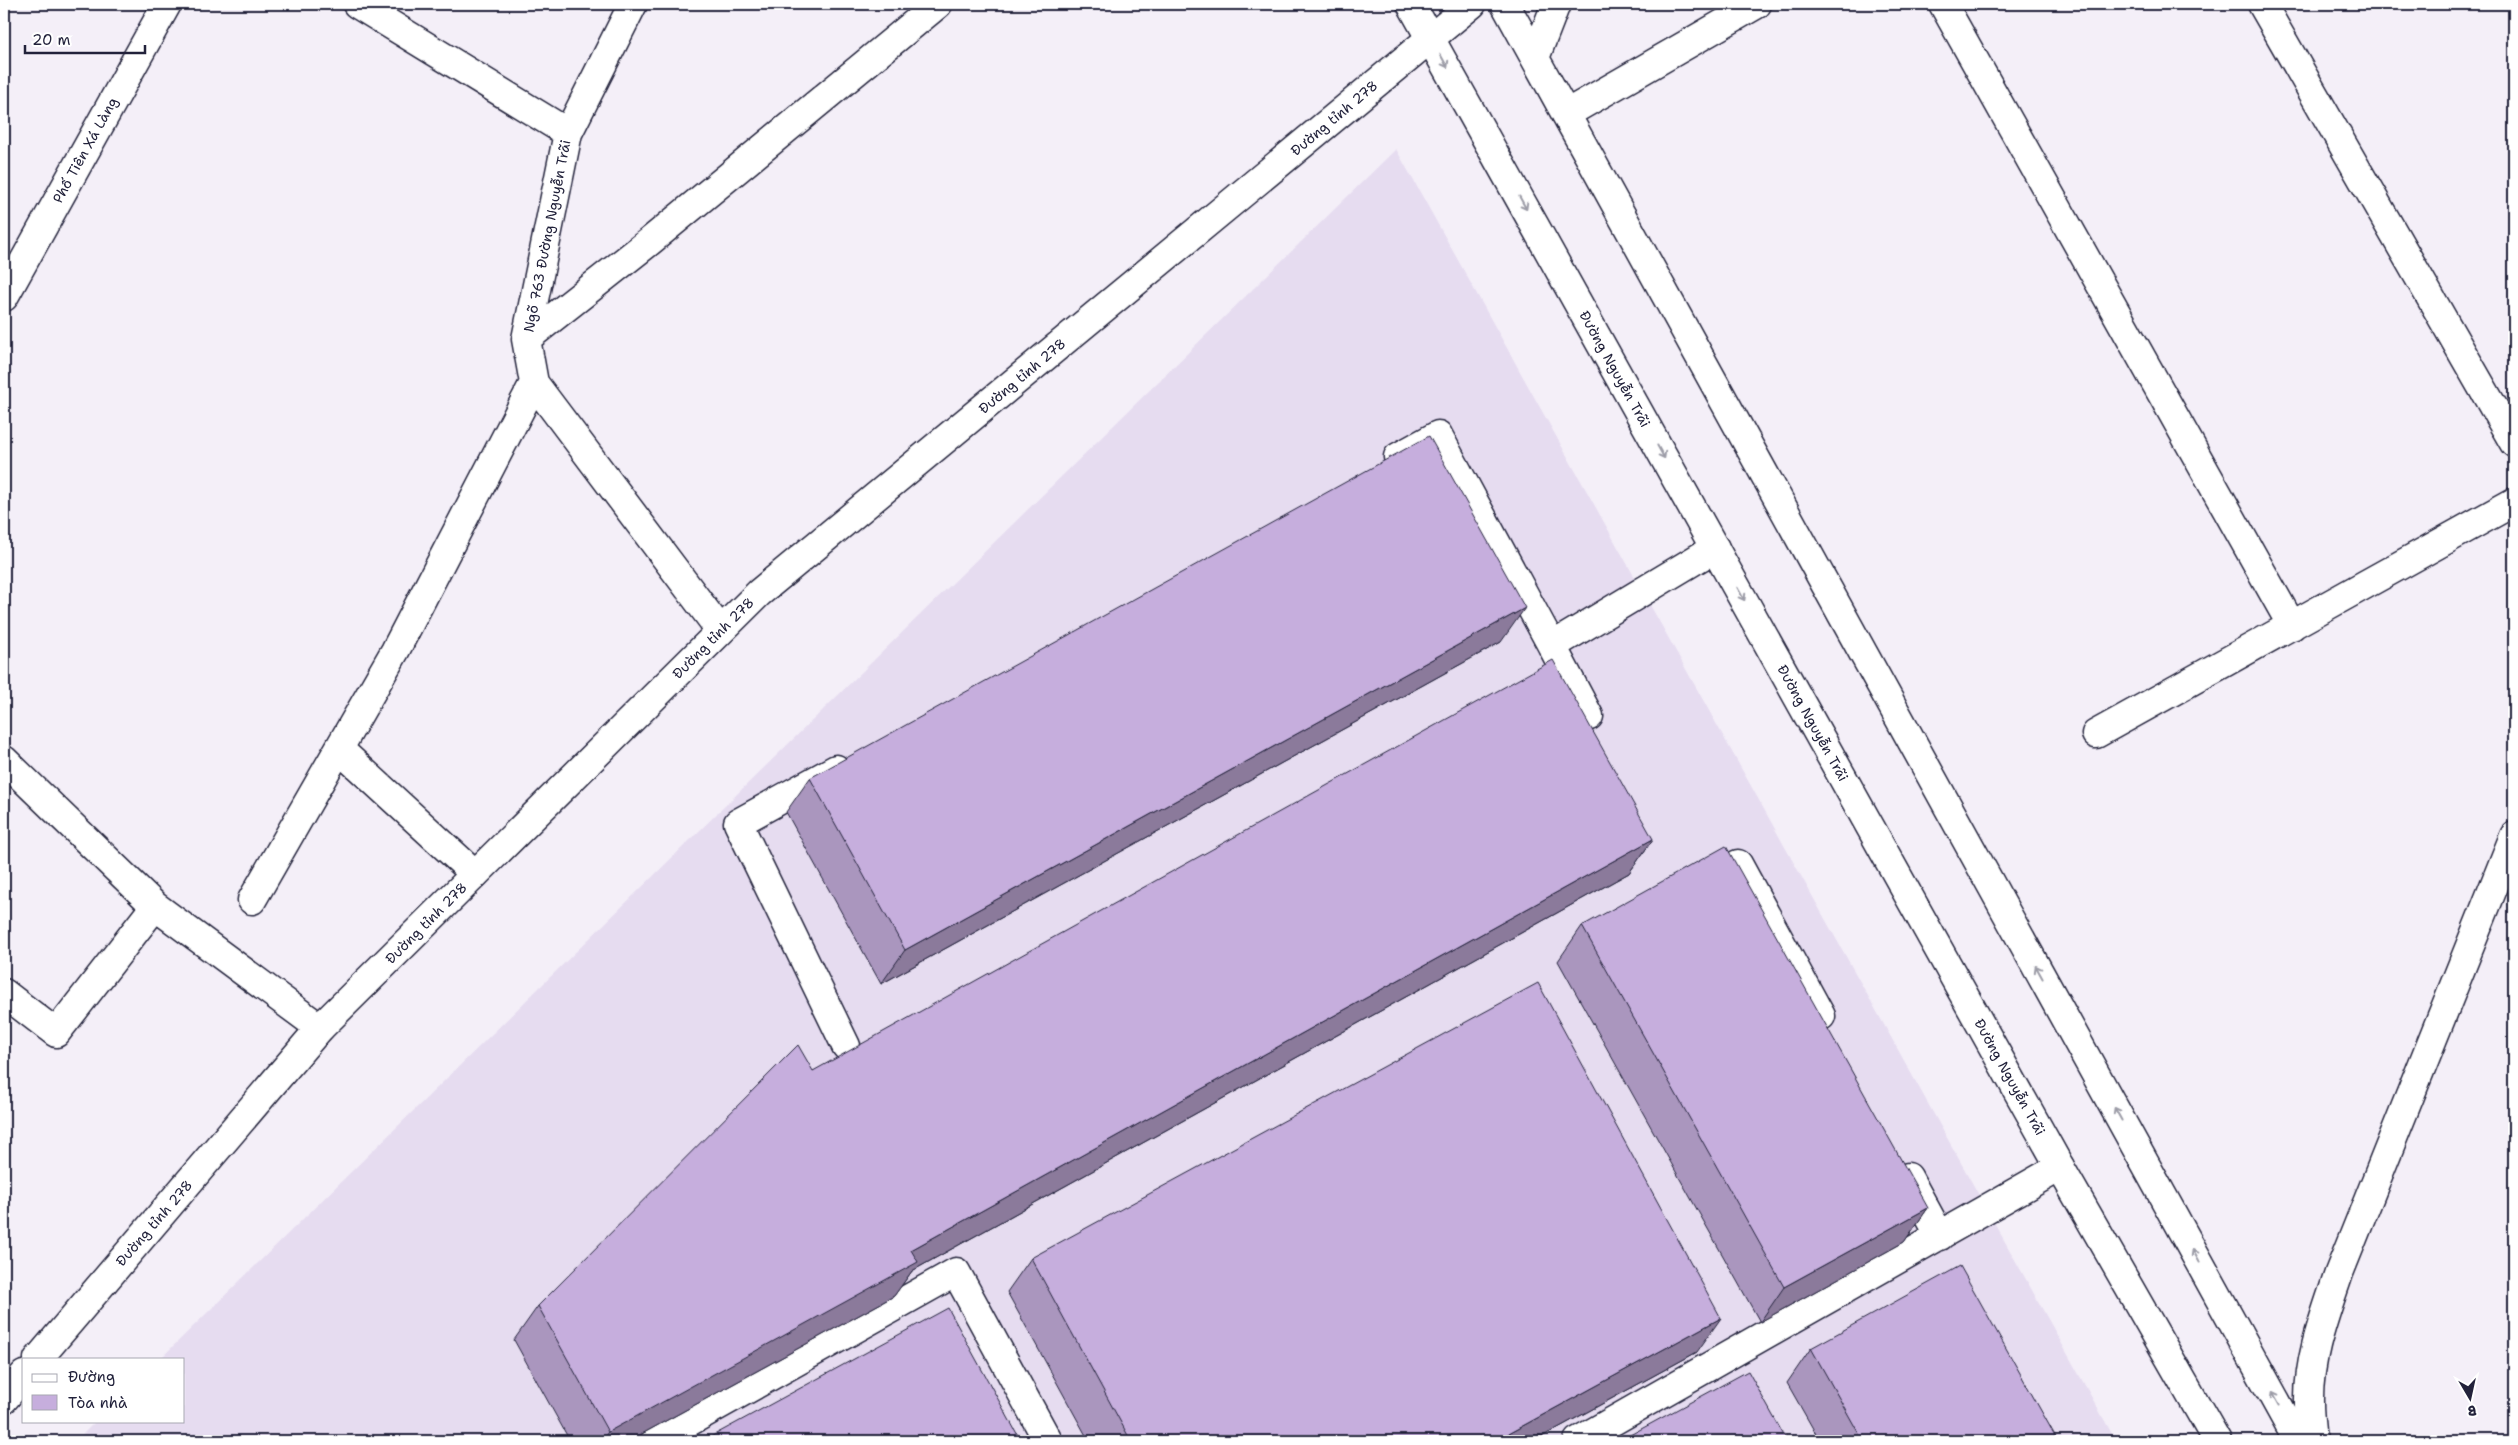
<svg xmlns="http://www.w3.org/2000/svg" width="2518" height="1445" viewBox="0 0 2518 1445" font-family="'Shantell Sans',sans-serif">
<rect width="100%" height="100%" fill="#f4eff8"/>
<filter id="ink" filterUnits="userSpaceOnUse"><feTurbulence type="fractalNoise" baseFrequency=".02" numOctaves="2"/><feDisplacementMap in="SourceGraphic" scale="10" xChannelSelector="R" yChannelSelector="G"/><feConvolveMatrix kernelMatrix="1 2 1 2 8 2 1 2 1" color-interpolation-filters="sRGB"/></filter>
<g filter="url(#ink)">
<!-- built -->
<path fill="#e6dcf0" d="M1396 149 2116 1441H76L96 1421H184V1359H160Z"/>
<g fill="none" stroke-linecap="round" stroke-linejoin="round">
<!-- minor casing -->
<g stroke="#22223b" stroke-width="31">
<path id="minor" d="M357 4 568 133
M633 4 568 133 526 339 534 383 720 630
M1943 4 2292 626
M2262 4 2514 443
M1566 114 1757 4
M4 297 167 4
M526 339 649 242 938 4
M1398 457 1438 435 1552 646 1715 548
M1552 646 1589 716
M2096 734 2514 502
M339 749 475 874
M4 760 155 906 320 1028
M836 769 738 823 846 1046
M1738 864 1821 1016
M252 900 395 651 534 383
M4 993 56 1033 155 906
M1908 1177 1940 1236
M655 1441 956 1272 1048 1441
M1578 1441 2060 1167
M2312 1441C2311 1429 2309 1416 2309 1403 2308 1358 2325 1315 2339 1273L2514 836"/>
</g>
<!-- major casing -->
<g stroke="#22223b" stroke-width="31">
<path id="major" d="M38 1359 320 1028 759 593 1472 4
M4 1399 24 1375"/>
</g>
<!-- highway casing -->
<g stroke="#22223b" stroke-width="31">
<path id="highway" d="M1411 4 2060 1167 2217 1441
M1505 4 2298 1441
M1535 58 1556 4"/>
</g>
<!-- minor -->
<use href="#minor" stroke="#fff" stroke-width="28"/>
<!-- major -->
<use href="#major" stroke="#fff" stroke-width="28"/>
<!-- highway -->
<use href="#highway" stroke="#fff" stroke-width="28"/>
</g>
<!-- wall -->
<path fill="#aa96be" stroke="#22223b" d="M1501 642 881 984 786 812 810 778Z
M1653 839 1629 873 912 1271 894 1296 629 1441H570L514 1340 538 1306 813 1071Z
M1582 926 1928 1208 1904 1242 1760 1322 1558 961Z
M1031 1258 1697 1352 1534 1441H1089L1007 1292Z
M1811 1348 2058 1441H1820L1787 1383Z"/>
<!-- shaded-wall -->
<path fill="#8b7a9b" stroke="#22223b" d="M1525 608 1501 642 881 984 905 950Z
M1653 839 1629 873 912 1271 894 1296 629 1441H601L608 1432 911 1250Z
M1928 1208 1904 1242 1760 1322 1784 1287Z
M1721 1318 1697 1352 1534 1441H1495Z"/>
<!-- building -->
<path fill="#c6aedd" stroke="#22223b" d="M1429 436 1525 608 905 950 810 778Z
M1553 660 1653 839 911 1250 918 1262 608 1432 538 1306 798 1045 813 1071Z
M1726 846 1928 1208 1784 1287 1582 926Z
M1538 983 1721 1318 1495 1441H1131L1031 1258Z
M1960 1266 2058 1441H1863L1811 1348Z
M948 1308 1021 1441H703Z
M1748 1371 1787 1441H1619Z"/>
<!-- one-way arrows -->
<defs><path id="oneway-shaft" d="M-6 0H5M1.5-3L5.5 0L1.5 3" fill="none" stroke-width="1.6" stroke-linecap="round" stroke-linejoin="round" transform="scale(1.25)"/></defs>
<g stroke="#9c9ca7">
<use href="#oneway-shaft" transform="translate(1444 61) rotate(61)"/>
<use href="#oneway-shaft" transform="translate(1523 203) rotate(61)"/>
<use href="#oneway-shaft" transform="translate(1661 452) rotate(61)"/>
<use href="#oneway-shaft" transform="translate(1741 594) rotate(61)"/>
<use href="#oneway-shaft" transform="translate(2039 972) rotate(-119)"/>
<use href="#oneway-shaft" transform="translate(2118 1114) rotate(-119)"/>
<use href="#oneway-shaft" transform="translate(2196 1256) rotate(-119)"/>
<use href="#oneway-shaft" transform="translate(2275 1399) rotate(-119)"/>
</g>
</g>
<g text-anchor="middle" stroke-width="4.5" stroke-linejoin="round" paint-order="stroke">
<!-- street labels -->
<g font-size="14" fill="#22223b" stroke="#fff">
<text transform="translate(1334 118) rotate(-40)" y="5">Đường tỉnh 278</text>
<text transform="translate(85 150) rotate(-61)" y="5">Phố Tiên Xá Làng</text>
<text transform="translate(547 236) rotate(-79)" y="5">Ngõ 763 Đường Nguyễn Trãi</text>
<text transform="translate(1615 369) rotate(61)" y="5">Đường Nguyễn Trãi</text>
<text transform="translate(1022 376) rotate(-40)" y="5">Đường tỉnh 278</text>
<text transform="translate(713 638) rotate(-45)" y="5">Đường tỉnh 278</text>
<text transform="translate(1813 723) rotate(61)" y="5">Đường Nguyễn Trãi</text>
<text transform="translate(426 923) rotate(-45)" y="5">Đường tỉnh 278</text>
<text transform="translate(2010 1077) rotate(61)" y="5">Đường Nguyễn Trãi</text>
<text transform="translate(154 1223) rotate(-49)" y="5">Đường tỉnh 278</text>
</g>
</g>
<!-- margin -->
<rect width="2518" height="1445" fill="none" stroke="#fff" stroke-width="20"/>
<rect x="10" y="10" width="2498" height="1425" fill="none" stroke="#22223b" stroke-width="2" filter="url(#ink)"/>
<!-- legend -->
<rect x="22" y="1358" width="162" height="65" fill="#ffffff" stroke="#a7a7b1"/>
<rect x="32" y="1374" width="25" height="8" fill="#ffffff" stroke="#a7a7b1"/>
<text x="68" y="1382" font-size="15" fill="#22223b">Đường</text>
<rect x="32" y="1395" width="25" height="15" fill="#c6aedd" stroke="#a7a7b1"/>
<text x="68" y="1408" font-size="15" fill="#22223b">Tòa nhà</text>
<!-- north arrow -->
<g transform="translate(2470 1398) rotate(171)" stroke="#ffffff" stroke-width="4" paint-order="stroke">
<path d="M0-4L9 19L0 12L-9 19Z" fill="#22223b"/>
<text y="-8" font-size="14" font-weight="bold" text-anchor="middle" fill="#22223b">B</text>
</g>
<!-- scale -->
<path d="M25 45v8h120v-8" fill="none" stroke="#22223b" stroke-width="2.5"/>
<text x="32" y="45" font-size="15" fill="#22223b" stroke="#ffffff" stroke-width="4" paint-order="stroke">20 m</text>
</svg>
